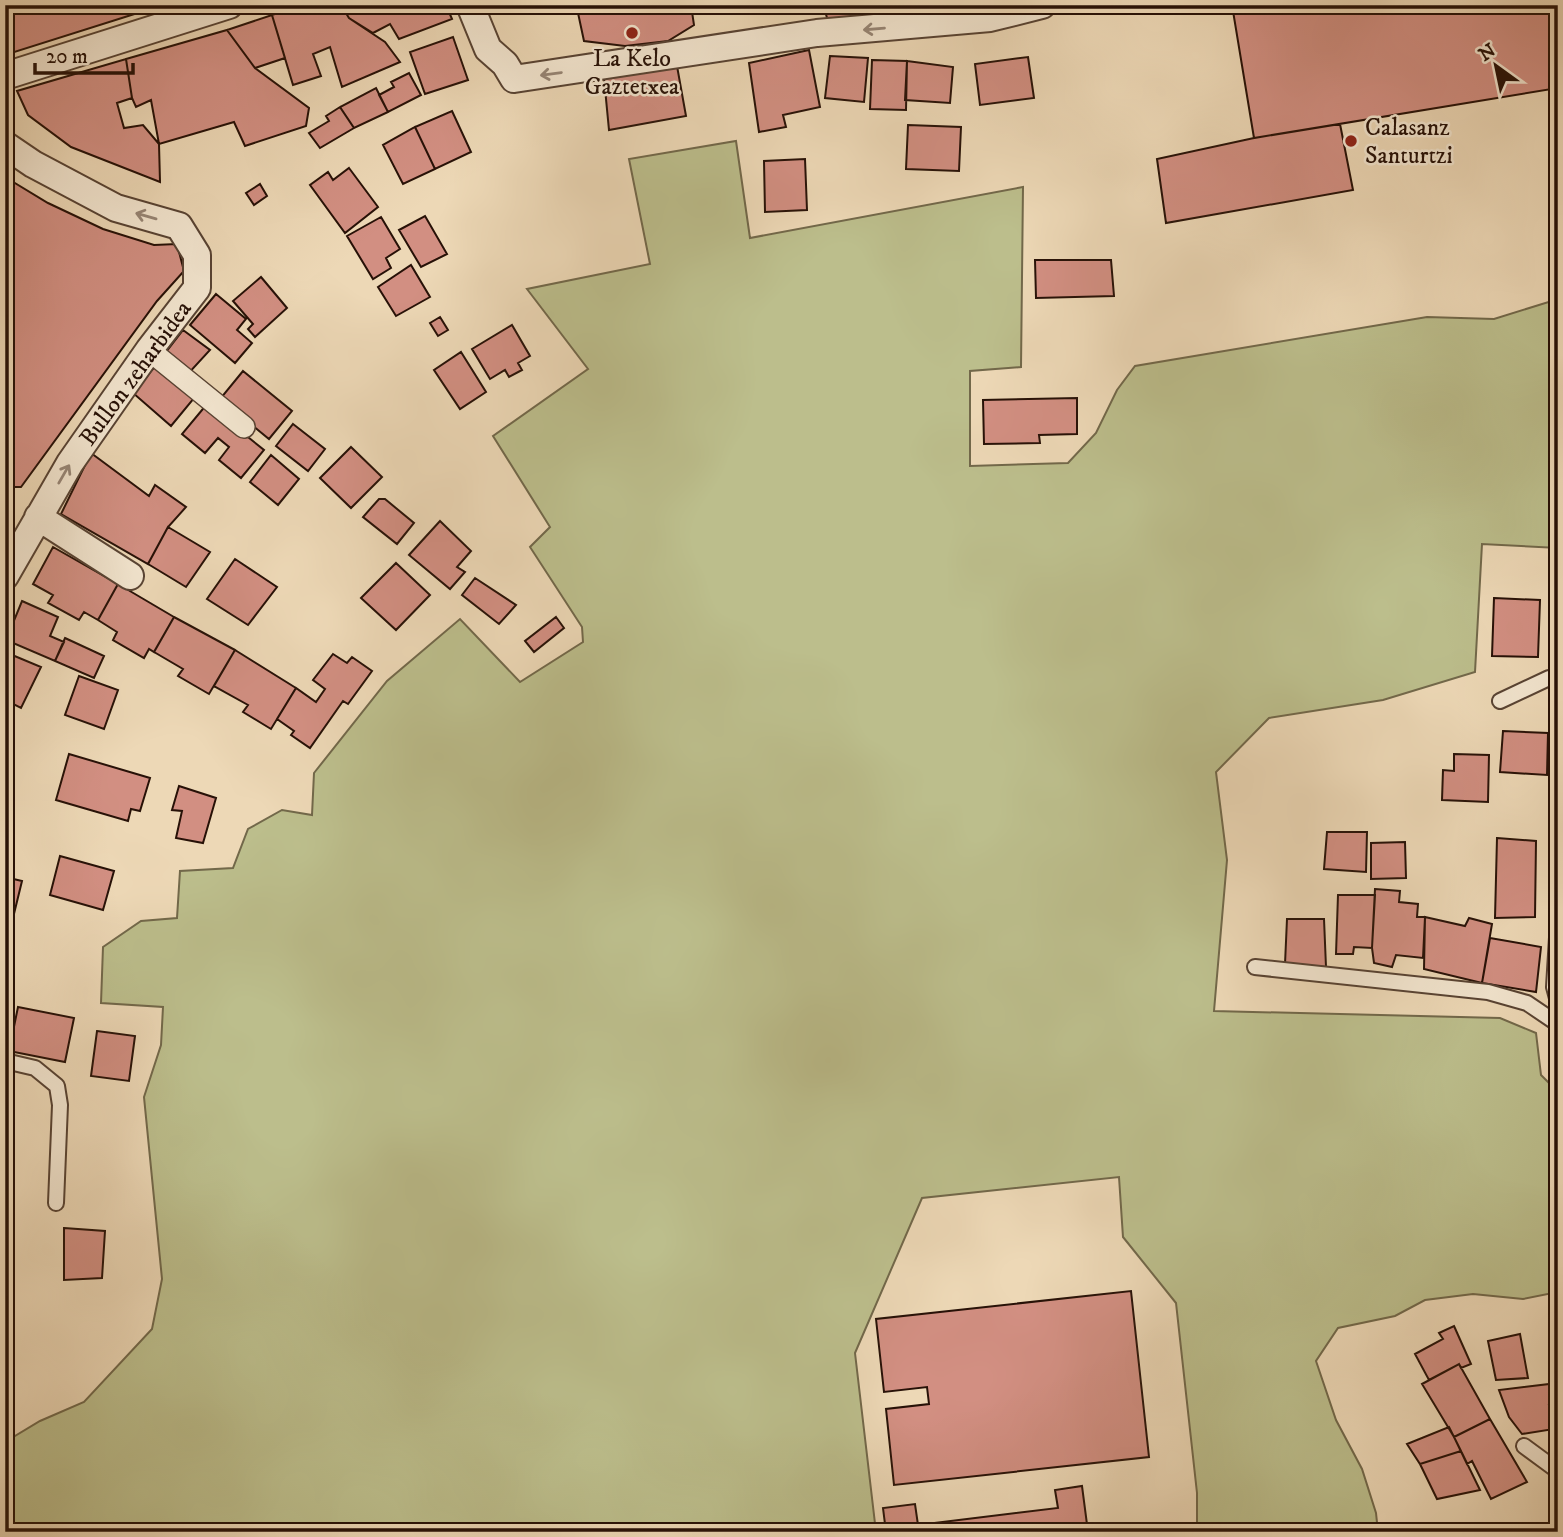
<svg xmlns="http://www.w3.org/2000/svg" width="1563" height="1537" viewBox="0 0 1563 1537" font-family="'IM FELL DW Pica',serif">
<rect width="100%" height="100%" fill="#edd8b6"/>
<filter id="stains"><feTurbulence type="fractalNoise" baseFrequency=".00286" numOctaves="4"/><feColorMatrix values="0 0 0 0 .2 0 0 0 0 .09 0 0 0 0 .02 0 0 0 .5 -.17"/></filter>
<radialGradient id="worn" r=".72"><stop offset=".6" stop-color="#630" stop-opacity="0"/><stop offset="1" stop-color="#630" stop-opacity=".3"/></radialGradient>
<!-- green -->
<path fill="#bcbe8c" stroke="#72684a" stroke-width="2" d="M736 141 750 238 1023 187 1021 367 970 371V466L1068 463 1096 433 1117 390 1135 366 1427 317 1494 319 1558 299V548L1482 544 1475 672 1383 700 1269 718 1216 772 1227 860 1214 1011 1500 1018 1536 1033 1541 1075 1558 1092V1292L1523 1299 1473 1294 1425 1300 1395 1316 1338 1328 1316 1361 1336 1420 1362 1469 1376 1513 1378 1532H1197V1493L1176 1303 1123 1237 1119 1177 922 1198 855 1353 876 1532H5V1442L40 1421 84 1402 152 1329 162 1279 144 1097 161 1045 163 1007 101 1003 103 947 141 921 177 918 180 871 233 868 248 829 282 810 312 815 314 773 387 681 460 619 520 682 583 642 582 627 530 547 550 527 493 436 588 369 527 289 650 264 629 159Z"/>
<!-- building -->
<path fill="#d28f82" stroke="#271107" stroke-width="2" d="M5 5H163L5 55Z
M299 5H341L349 18 385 42 400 62 342 87 330 47 313 54 321 76 293 85 272 15Z
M341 5H446L452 19 399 39 390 24 373 33 349 18Z
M589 5H691L694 25 668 41 625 46 584 41 578 13Z
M823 5H856L860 21 829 24Z
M860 5H935L864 20Z
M1232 5H1488L1490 12 1521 5H1558V88L1254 138Z
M272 15 285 58 255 68 227 30Z
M227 30 255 68 309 108 306 126 245 146 234 122 159 144 151 100 136 107 132 98 126 59Z
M453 37 468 80 425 94 410 52Z
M809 50 820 107 783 115 786 127 759 132 749 63Z
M830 56 868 58 864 102 825 98Z
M1028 57 1034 98 980 105 975 64Z
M126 59 132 98 117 103 124 128 143 125 159 144 160 182 71 147 28 115 17 91Z
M872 60 907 61 906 110 870 109Z
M907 61 953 67 950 103 905 100Z
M677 66 686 116 609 130 604 78Z
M409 73 421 95 388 112 379 95 394 87 391 82Z
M376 88 388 112 354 128 340 107Z
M340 107 354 128 320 148 309 133 329 121 326 116Z
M452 111 471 152 435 169 415 127Z
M1340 124 1353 190 1166 223 1157 159 1254 138Z
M908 125 961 127 959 171 906 169Z
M415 127 435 169 403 184 383 145Z
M805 159 807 210 765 212 764 161Z
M349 168 378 207 345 233 310 185 328 172 333 180Z
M5 177 48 203 103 229 154 245 177 244 184 271 157 301 21 487H5Z
M260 184 267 196 254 205 246 193Z
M425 216 447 254 421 267 399 230Z
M381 217 400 249 386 258 391 268 373 279 347 236Z
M1035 260H1111L1114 296 1036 298Z
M411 265 430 297 396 316 378 287Z
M261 277 287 308 255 337 248 329 253 324 233 301Z
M216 294 246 319 237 330 252 343 235 363 190 325Z
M440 317 448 330 438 336 430 323Z
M512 325 530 356 518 363 522 370 509 377 505 370 490 379 472 349Z
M183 330 210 350 187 375 163 356Z
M461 352 486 392 460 409 434 370Z
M156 365 195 397 171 426 133 393Z
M243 371 292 411 269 439 220 399Z
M1077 398V434L1039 435 1040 443 984 444 983 400Z
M207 404 264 450 241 478 219 460 229 447 218 438 205 453 182 434Z
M293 424 325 449 308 471 276 446Z
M351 447 382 477 351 508 320 478Z
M91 453 149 496 155 485 186 507 168 527 148 564 61 514Z
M271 455 299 479 278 505 250 482Z
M379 499H385L414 523 397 544 363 517Z
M440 521 471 551 457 567 465 572 450 589 409 555Z
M168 527 210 552 186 587 148 564Z
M53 547 118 584 98 620 84 612 79 620 48 603 53 595 33 584Z
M235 559 277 587 248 625 207 599Z
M396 563 430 595 396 630 361 598Z
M475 578 516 605 499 624 462 595Z
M118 584 174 617 154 652 149 649 144 658 113 640 117 632 98 620Z
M1494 598 1540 600 1538 657 1492 656Z
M22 601 58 617 50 636 64 642 55 661 6 640Z
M174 617 235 650 209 694 178 676 183 669 154 652Z
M556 617 564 628 534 652 525 641Z
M65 638 104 656 94 678 55 661Z
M235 650 296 688 271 729 243 712 248 705 214 686Z
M5 652 41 667 21 708 5 700Z
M333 654 347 663 352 657 372 671 348 704 343 701 310 748 291 735 294 731 277 719 296 688 316 702 325 689 313 680Z
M79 676 118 690 104 729 65 715Z
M1503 731 1548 733 1547 775 1500 772Z
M69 754 150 778 140 811 131 809 128 821 56 800Z
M1454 754 1489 755 1488 802 1442 800 1443 770 1454 771Z
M179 786 216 798 203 843 176 838 182 811 172 810Z
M1327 832H1367L1366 872 1324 869Z
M1497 838 1536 841 1535 917 1495 918Z
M1405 842 1406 878 1371 879V843Z
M60 856 114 871 103 910 50 895Z
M5 877 22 881 12 922 5 920Z
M1375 889 1400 891 1399 902 1418 904 1417 917H1425L1423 958 1396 955 1392 967 1374 963 1372 948Z
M1338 895H1375L1372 948 1354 947 1353 954H1336Z
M1425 917 1465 926 1469 918 1492 924 1482 983 1424 969Z
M1287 919H1324L1326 967 1285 964Z
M1490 938 1541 947 1536 992 1482 983Z
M18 1007 74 1018 65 1062 9 1051Z
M97 1031 135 1036 129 1081 91 1076Z
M64 1228 105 1231 102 1278 64 1280Z
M1131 1291 1149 1457 894 1485 886 1409 929 1404 927 1387 884 1392 876 1319Z
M1454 1326 1471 1364 1461 1368 1459 1364 1429 1380 1415 1354 1443 1339 1439 1333Z
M1520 1334 1528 1378 1496 1380 1488 1341Z
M1459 1364 1490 1419 1454 1437 1422 1384Z
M1558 1383V1405H1549L1554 1429 1522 1434 1509 1417 1499 1390Z
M1490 1419 1527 1482 1491 1499 1472 1461 1467 1464 1454 1437Z
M1449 1427 1461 1451 1420 1464 1407 1444Z
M1461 1451 1480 1490 1437 1499 1420 1464Z
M1082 1486 1088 1532H886L883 1508 915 1504 918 1525 1058 1508 1055 1490Z"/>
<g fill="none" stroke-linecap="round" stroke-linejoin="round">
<!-- service casing -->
<g stroke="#584333" stroke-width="18">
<path id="service" d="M1500 701 1549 678H1558
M1558 921 1554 987 1558 1002
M1255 967 1488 992 1527 1003 1558 1024
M5 1061 35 1068 57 1086 60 1105 56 1203
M1524 1446 1558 1471"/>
</g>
<!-- pedestrian casing -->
<g stroke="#584333" stroke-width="24">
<path id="pedestrian" d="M149 350 244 427"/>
</g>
<!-- minor casing -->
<g stroke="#584333" stroke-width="30">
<path id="minor" d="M470 5 488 49 505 64 514 79 817 33 990 18 1042 5
M5 76 229 5
M5 145 33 164 116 208 179 226 197 255V288L149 350 70 463 5 576
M38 517 130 576"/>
</g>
<!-- service -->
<use href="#service" stroke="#f3e6d0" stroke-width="14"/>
<!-- pedestrian -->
<use href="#pedestrian" stroke="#f3e6d0" stroke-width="21"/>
<!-- minor -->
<use href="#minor" stroke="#f3e6d0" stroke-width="26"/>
</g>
<!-- one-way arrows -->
<defs><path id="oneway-shaft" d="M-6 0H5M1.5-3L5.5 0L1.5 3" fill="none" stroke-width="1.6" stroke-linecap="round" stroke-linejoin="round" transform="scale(1.75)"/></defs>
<g stroke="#978676">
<use href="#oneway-shaft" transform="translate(874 29) rotate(175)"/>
<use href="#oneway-shaft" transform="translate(551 74) rotate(172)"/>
<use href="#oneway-shaft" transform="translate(146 216) rotate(-164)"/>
<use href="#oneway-shaft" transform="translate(64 474) rotate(-60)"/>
</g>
<!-- markers -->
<g fill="#8f2418" stroke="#f3e6d0" stroke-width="2.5">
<circle cx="632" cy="33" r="7"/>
<circle cx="1351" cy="141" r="7"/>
</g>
<g text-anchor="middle" stroke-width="5" stroke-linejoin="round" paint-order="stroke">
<!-- poi labels -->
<g font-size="24" fill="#271107" stroke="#f3e6d0">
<text x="632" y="66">La Kelo<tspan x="632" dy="28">Gaztetxea</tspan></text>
<text x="1365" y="135" text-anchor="start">Calasanz<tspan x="1365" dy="28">Santurtzi</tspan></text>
</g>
<!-- street labels -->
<g font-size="24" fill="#271107" stroke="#f3e6d0">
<text transform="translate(135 373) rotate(-54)" y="8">Bullon zeharbidea</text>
</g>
</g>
<!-- margin -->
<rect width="1563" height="1537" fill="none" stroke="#edd8b6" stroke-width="28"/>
<rect x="7" y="7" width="1549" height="1523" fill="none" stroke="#271107" stroke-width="3.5"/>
<rect x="14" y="14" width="1535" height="1509" fill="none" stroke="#271107" stroke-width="2"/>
<!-- north arrow -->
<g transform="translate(1496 66) rotate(327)" stroke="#f3e6d0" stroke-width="5" paint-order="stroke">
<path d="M0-5L12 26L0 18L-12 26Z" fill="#271107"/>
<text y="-10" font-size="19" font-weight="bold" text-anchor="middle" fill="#271107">N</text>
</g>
<!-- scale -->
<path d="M35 63v10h98v-10" fill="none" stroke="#271107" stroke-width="3.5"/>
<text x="46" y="63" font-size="21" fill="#271107" stroke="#f3e6d0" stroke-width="5" paint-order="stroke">20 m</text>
<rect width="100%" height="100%" filter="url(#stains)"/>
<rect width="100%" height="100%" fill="url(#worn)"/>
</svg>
